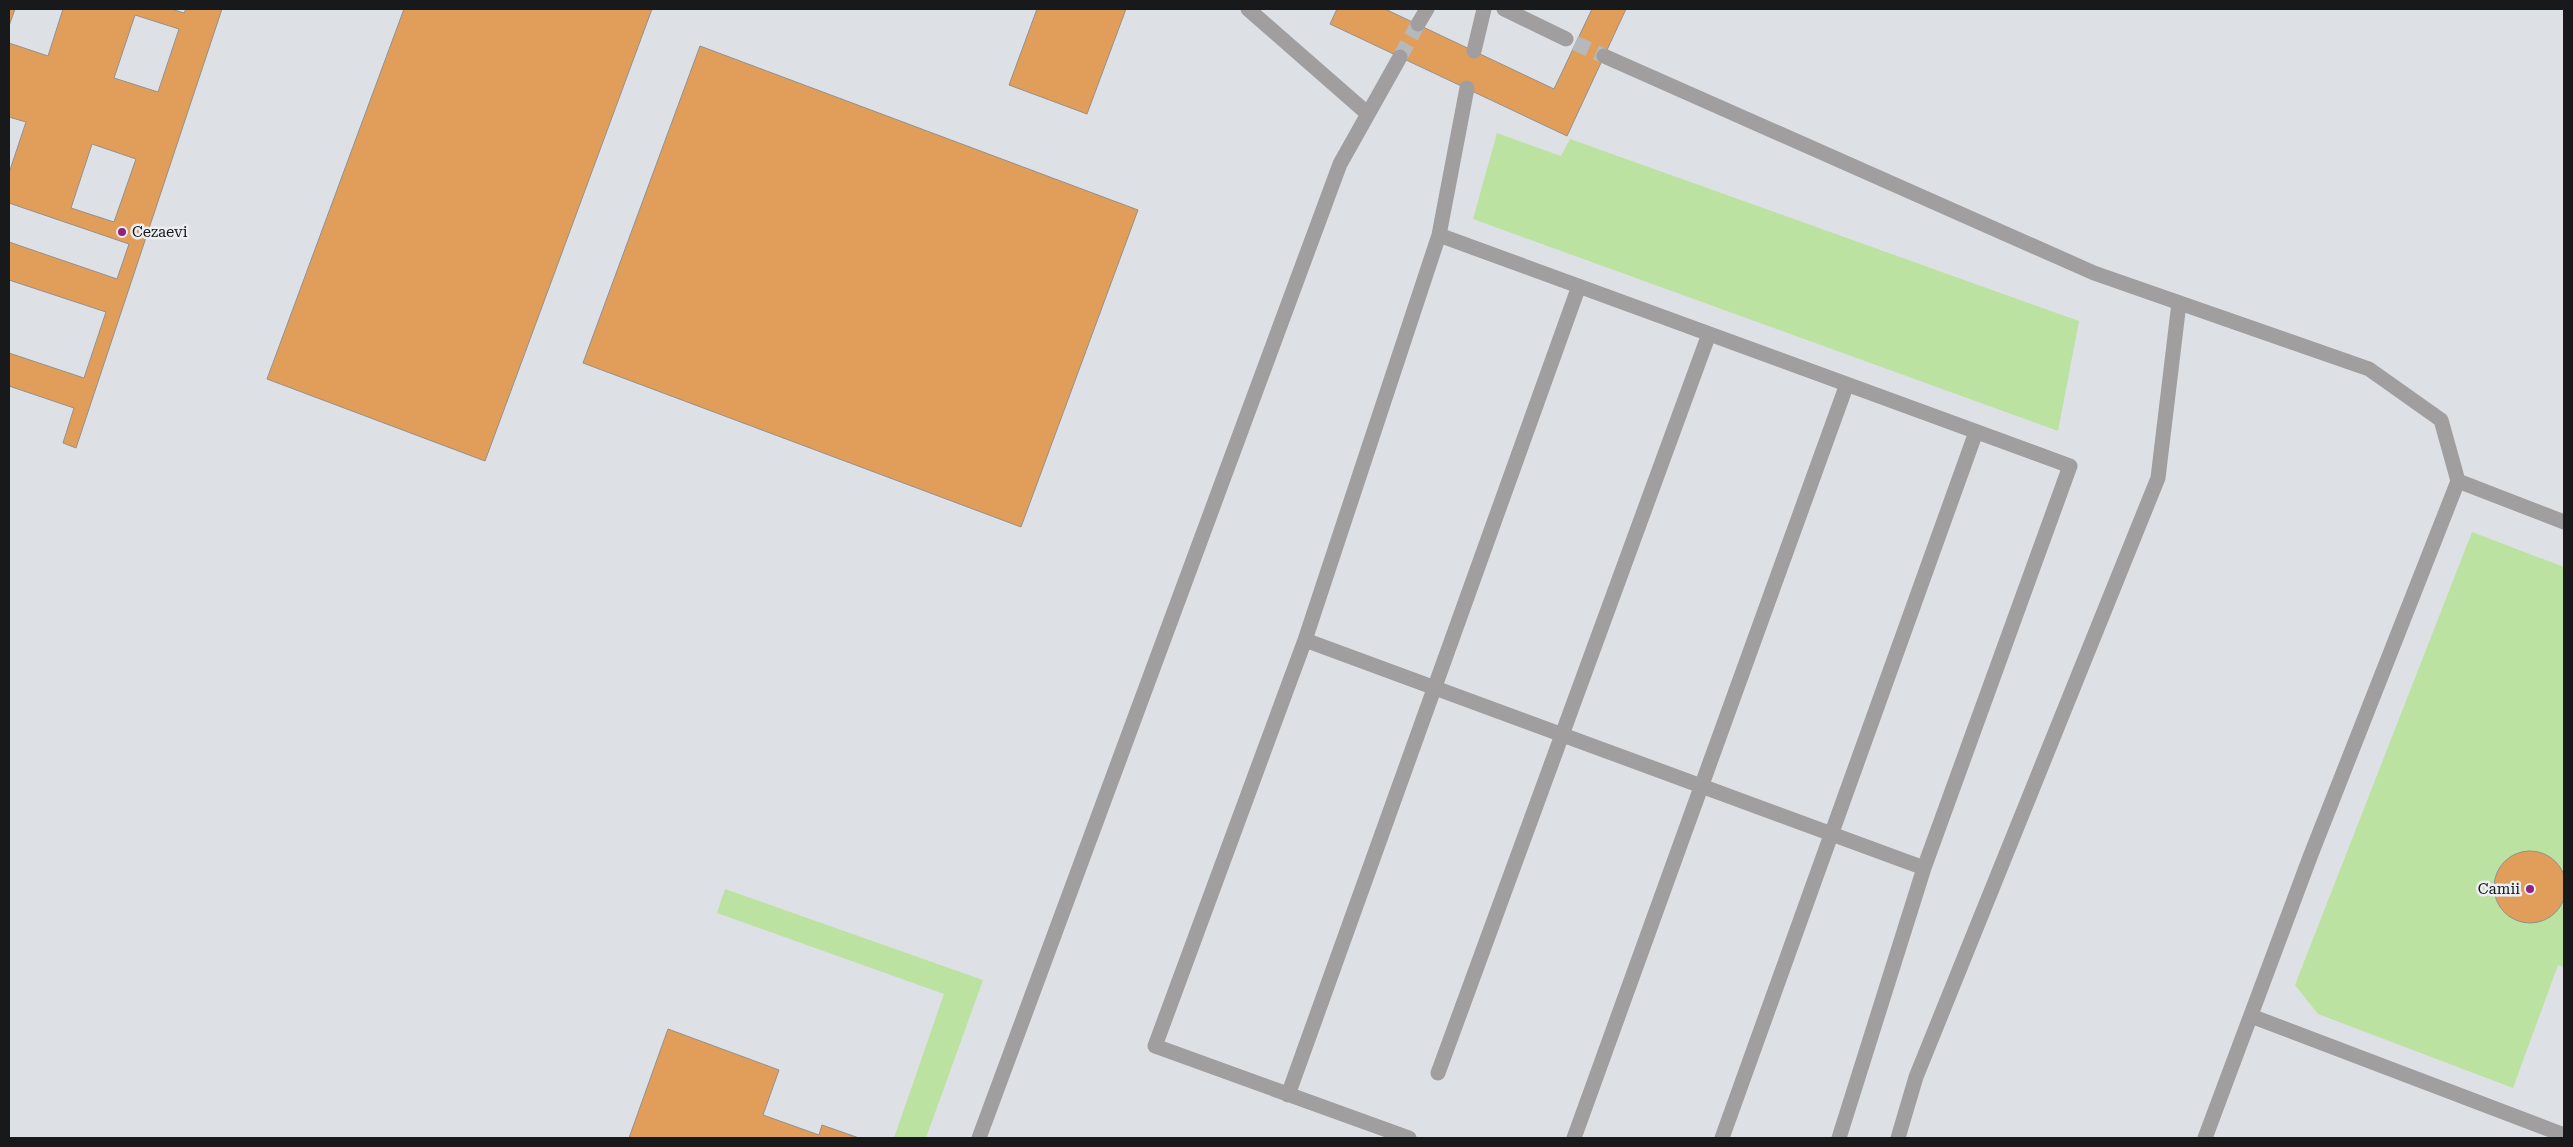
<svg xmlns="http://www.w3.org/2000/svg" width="2573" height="1147" viewBox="0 0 2573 1147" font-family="'Roboto Serif',serif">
<rect width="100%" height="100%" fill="#dde1e5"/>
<!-- green -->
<path fill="#bbe2a0" d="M1497 133 1561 156 1570 139 2079 321 2058 431 1473 219Z
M2472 532 2564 567V967L2558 965 2513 1088 2318 1014 2295 985Z
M725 889 983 980 926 1138H894L944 994 717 913Z"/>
<!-- building -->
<path fill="#e19e5b" stroke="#93908d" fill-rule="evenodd" d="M9 9H15L9 26Z
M63 9H171L184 13 186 9H222L76 448 63 443 74 408 9 386V353L84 378 106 312 9 280V242L117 279 129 244 9 203V173L26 122 9 117V43L48 56ZM135 15 179 29 158 92 114 78ZM92 144 136 159 114 222 71 208Z
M404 9H652L485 461 267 379Z
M1037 9H1126L1087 114 1009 85Z
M1337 9H1385L1554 89 1592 9H1626L1567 136 1330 24Z
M700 46 1138 210 1021 527 583 363Z
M2494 887a36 36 0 1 1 72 0a36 36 0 1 1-72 0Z
M668 1029 779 1070 763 1115 819 1135 822 1125 859 1138H629Z"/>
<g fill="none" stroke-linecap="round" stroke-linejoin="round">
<!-- minor-tunnel -->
<path stroke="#b6b9bc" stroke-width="15" stroke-dasharray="15 8" stroke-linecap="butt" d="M1575 43 1604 56
M1400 57 1418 24"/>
<!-- service -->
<path stroke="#a09e9f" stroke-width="15" d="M1474 51 1484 9
M1439 235 2070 466 1924 868 1839 1138
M1305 640 1924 868
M1438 1073 1709 334
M1288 1095 1579 286
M1409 1138 1155 1046 1305 640 1439 235 1467 88
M1574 1138 1847 384
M1722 1138 1976 432"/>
<!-- minor -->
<path stroke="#a09e9f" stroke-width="15" d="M1248 9 1368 114
M1418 24 1427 9
M1604 56 2094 273 2369 369 2441 420 2458 481 2564 522
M2251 1016 2564 1135
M979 1138 1340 164 1400 57
M1898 1138 1916 1077 2158 478 2179 303
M2205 1138 2310 857 2458 481"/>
<!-- tertiary -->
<path stroke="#a09e9f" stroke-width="15" d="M1504 9 1566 39"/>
</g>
<!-- markers -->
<g fill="#93207f" stroke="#ebeef2" stroke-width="2">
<circle cx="122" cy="232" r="5"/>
<circle cx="2530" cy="889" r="5"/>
</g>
<g text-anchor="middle" stroke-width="5" stroke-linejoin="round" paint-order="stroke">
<!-- poi labels -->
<g font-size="15" fill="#18191a" stroke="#ebeef2" text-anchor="start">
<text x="132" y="237">Cezaevi</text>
<text x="2520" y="894" text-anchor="end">Camii</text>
</g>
</g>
<!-- border -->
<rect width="2573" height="1147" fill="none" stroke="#18191a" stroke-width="20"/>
</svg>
